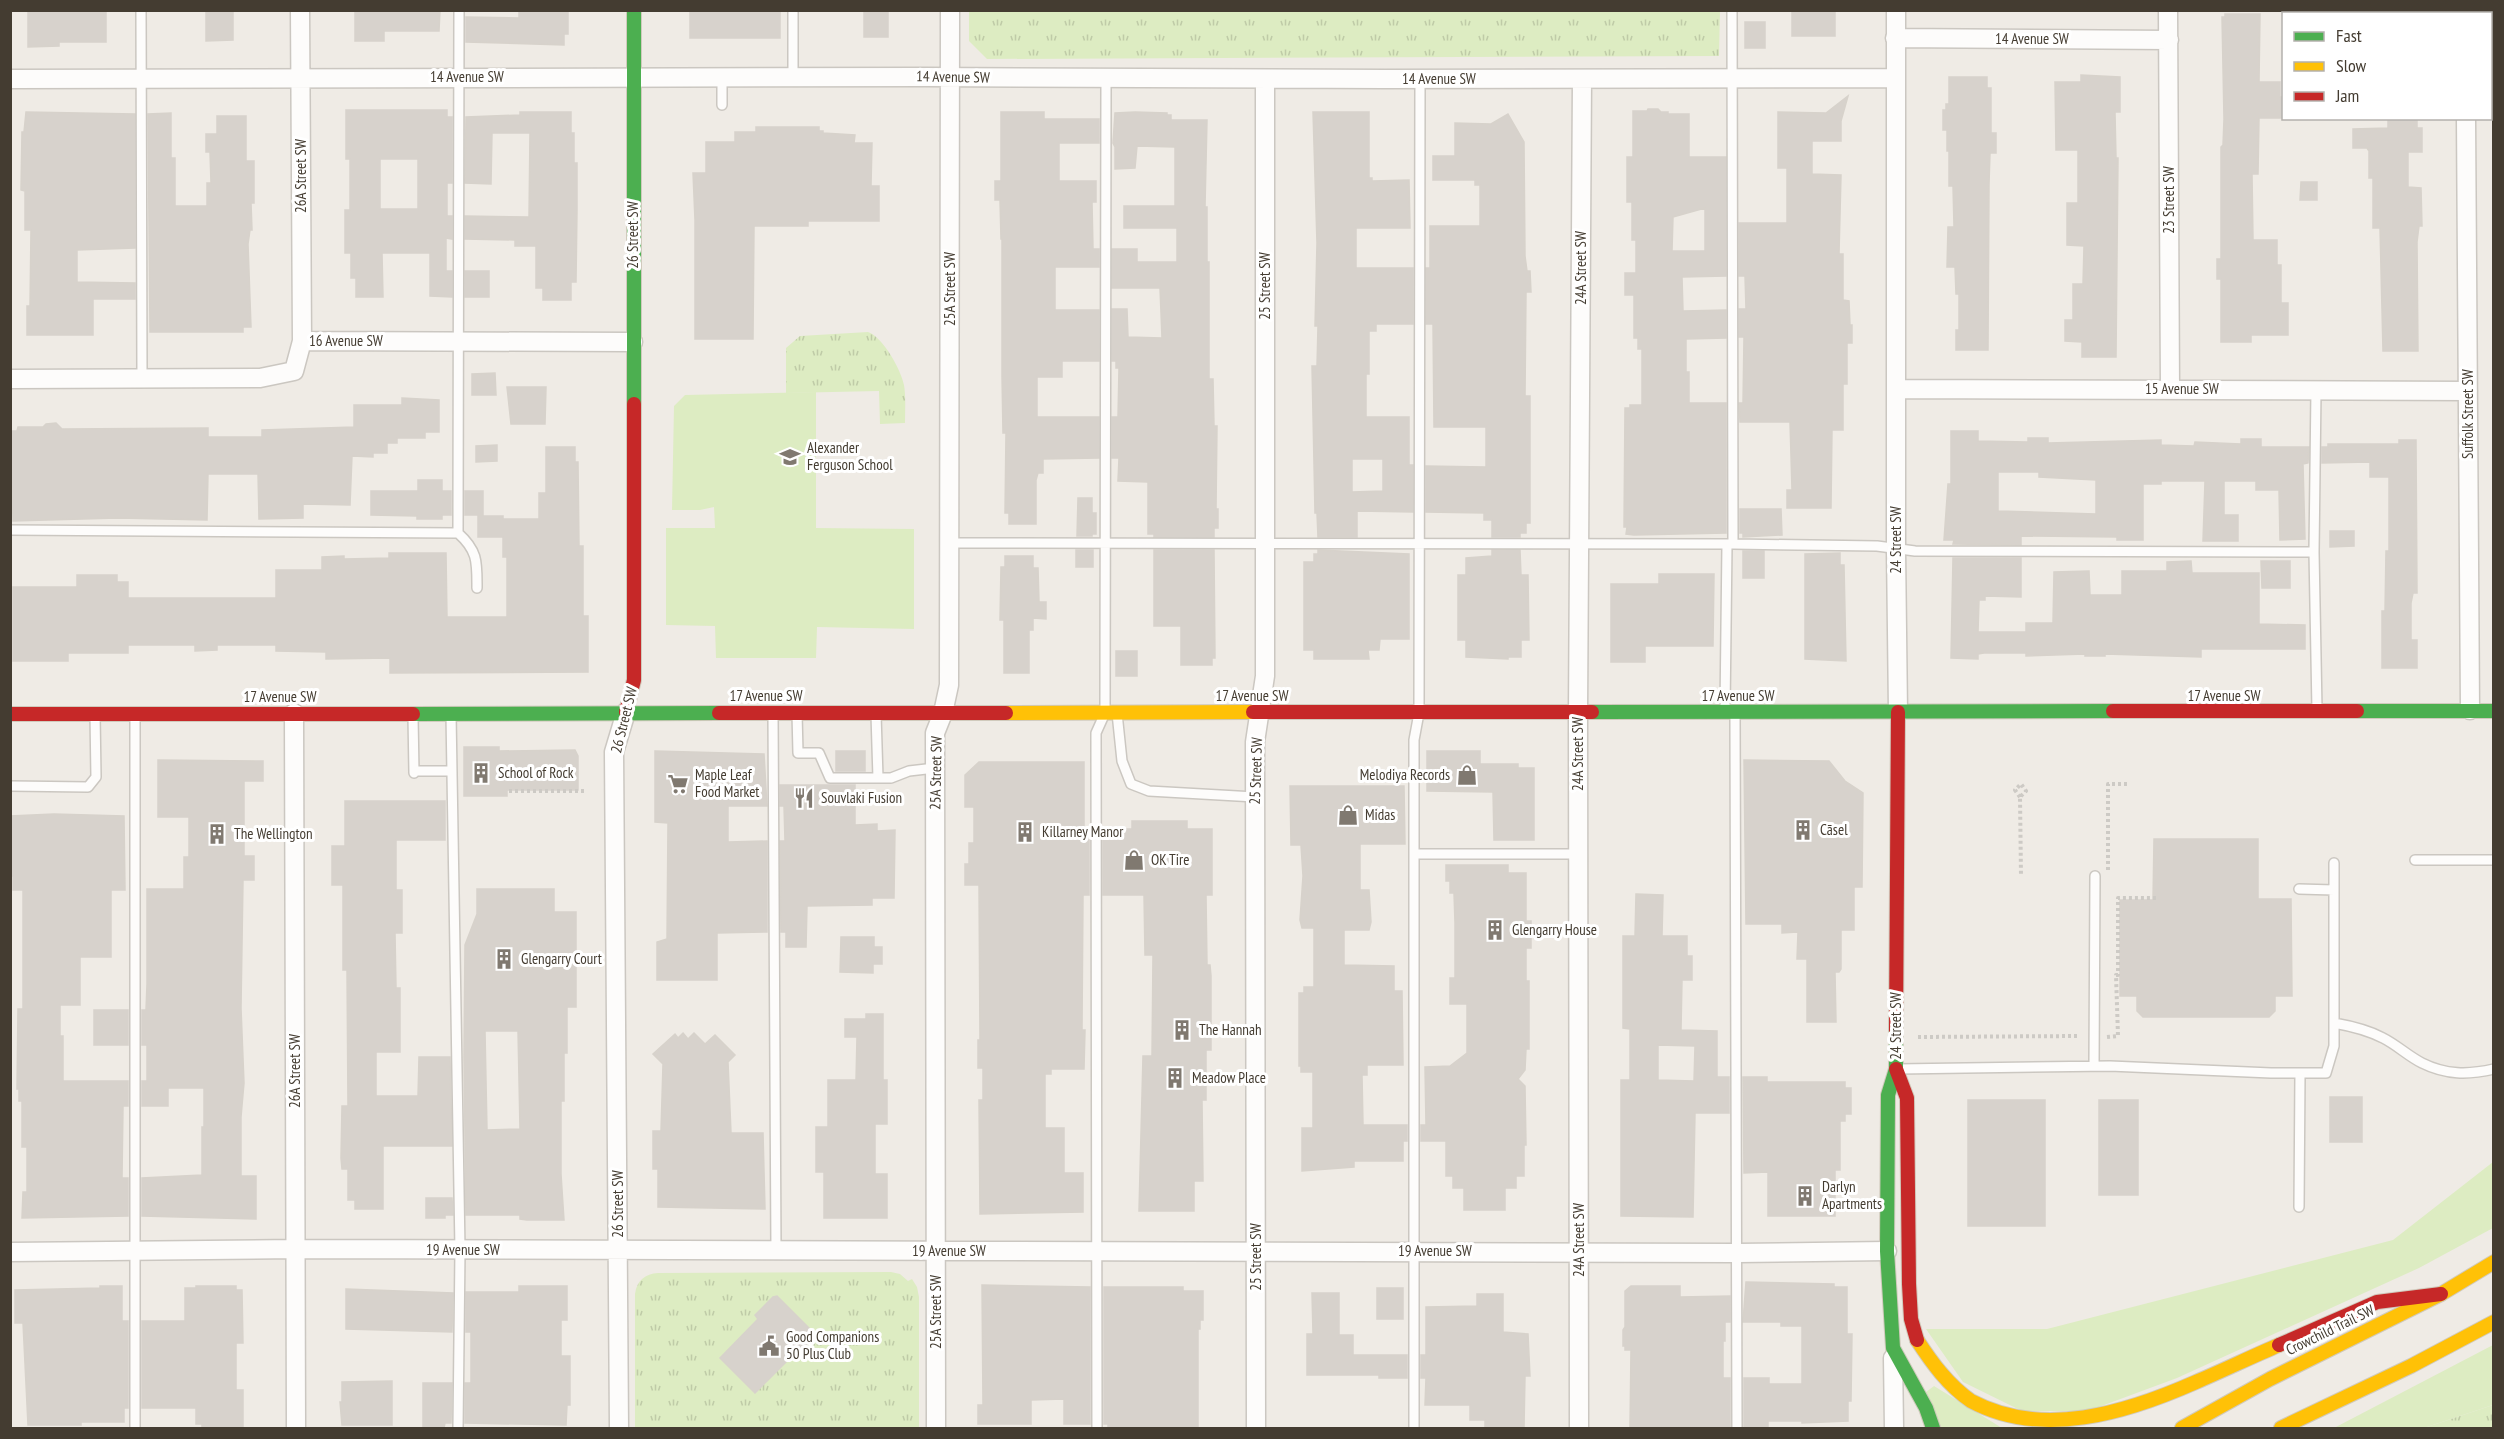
<svg xmlns="http://www.w3.org/2000/svg" width="2504" height="1439" viewBox="0 0 2504 1439" font-family="'PT Sans Narrow',sans-serif">
<defs>
<pattern id="park-tufts" width="24" height="20" patternUnits="userSpaceOnUse" patternTransform="scale(1.5)"><rect width="24" height="20" fill="#ddecc2"/><path d="M3 7l-1-3M5 7V3M7 7l1-3M15 17l-1-3M17 17v-4M19 17l1-3" fill="none" stroke="#bfcba7"/></pattern>
</defs>
<rect width="100%" height="100%" fill="#efebe5"/>
<!-- grass -->
<path fill="#ddecc2" d="M816 392V528L914 529V629L817 627 816 658H716L715 626 666 625V528H715L714 507 700 510H672L674 406 685 395Z
M2493 1162V1228L2419 1268 2177 1378 2088 1411H2022L1963 1382 1926 1329H2047L2393 1240Z
M2493 1345V1405L2424 1428H2334Z
M1934 1386 2002 1428H1941L1926 1392Z"/>
<!-- park -->
<path fill="url(#park-tufts)" d="M969 11H1720L1719 56 987 59 969 41Z
M868 332C883 337 901 370 904 385 906 397 905 411 905 423L880 424 879 391 786 393V348L800 336Z
M891 1272 900 1274 908 1281 912 1279 917 1287 919 1297V1428H635V1294C637 1280 645 1274 658 1273Z
M2493 1405V1428H2424Z"/>
<!-- building -->
<path fill="#d7d2cc" stroke="#d7d2cb" stroke-width="1.5" fill-rule="evenodd" d="M28 10H106V42H59V46L28 47Z
M206 10H233V40L206 41Z
M355 10H440L439 31H384V41H355Z
M519 10H568V34H564V45L466 42V17L519 18Z
M690 10H780V38H690Z
M864 10H888V37H864Z
M1792 10H1835V36H1792Z
M2225 14H2260L2259 82H2280V97H2283V118H2259L2258 174H2252L2253 240H2277V265H2281V303H2288V335H2251V342H2221V279H2217V259H2221V147L2223 145 2224 119 2222 17H2225Z
M1745 22H1765V48H1745Z
M2081 75 2120 77V112H2115L2116 158H2118L2116 357H2082V342L2065 341V320H2073V284H2083L2084 246 2067 245V203H2078V150H2056L2055 82H2081Z
M1949 77H1987V88H1991V133H1996V153H1990L1989 184 1988 350H1956V330H1959V294H1956L1955 267H1947L1948 227H1954L1953 186H1949V151H1947V130H1943V110H1946V104H1949Z
M1848 96 1841 121V141H1812V174L1841 175 1839 254H1843V300L1849 301 1850 325H1852V343H1847V384H1843V430H1832L1831 508H1787V490H1792L1790 422H1740L1739 403H1743L1744 337H1739V309H1746L1745 276H1739V223H1787V168H1778V112L1826 113Z
M1648 109H1658L1661 112H1668V114H1689V157H1726V276L1682 277 1683 311 1726 310V338L1686 339V372H1689V403H1726V533L1634 535 1626 534 1627 527H1624L1625 408H1630V405H1642V349H1638V338H1634V295H1625V273H1636V240H1632V202H1627V157H1633V111H1647ZM1705 208V251H1672L1673 217Z
M346 110H447V117H452V183H447V216H452V239L446 238V271H452V297L430 296V253H382L383 297H356V278H351V253H345V210H350V159H346ZM380 159H418V209H380Z
M26 112 135 114V248L77 250V282L135 283V299H93V335H27V306H30L31 230H25V191L21 190 22 132H24Z
M520 112H571V133H574V163H577V210L576 282H571V300H543V288H536V246H515V240L465 239V216L529 217 530 133H492L491 184 465 183 466 117 520 115Z
M1001 112H1044V119H1099V143H1059V181H1096V202H1092L1093 249H1099V267H1055V310H1099V361H1062V377H1037V417H1099V458L1043 459V473H1038L1036 480V524H1009V513H1005L1006 433H1003L1002 376V239H1001L1000 200H995V181H1001Z
M1135 112 1167 113V115H1171V120H1207L1205 207H1207V262H1209V379H1213L1214 426H1217L1216 509H1218V528H1214V537H1154V534H1148V482L1118 481 1119 458H1112V417H1118L1119 368H1116V361H1112V309H1127L1128 337 1162 338 1160 288H1112V249H1137V262H1177V228H1124V206H1175V147L1137 146 1135 168 1115 169V147L1113 143 1115 113Z
M1313 112H1369V178H1372V181L1409 180 1410 228H1356V268H1413V324H1376V331H1369V374H1366V417H1409V465H1413V512L1357 511V537H1318L1317 513H1315L1312 366H1317L1318 326H1315L1317 243ZM1352 459H1383V491L1352 492Z
M171 113V158H175V206H207V183H211L210 152H206V134H217V116H246V161H254V203H251L252 230H250L248 244 251 327H243V332H150L148 114Z
M1508 114 1524 142 1525 256 1527 271H1530L1531 292H1526L1525 396H1530V523H1526V533H1520V537H1492V520H1484V513L1426 512V466L1486 467V427H1434L1433 324H1426V268H1430V226H1480V185H1475V180H1433V156H1455V123L1491 124Z
M2388 118H2417V128H2422V152H2408V187L2421 188 2422 226H2419L2417 242 2418 351H2383L2380 228H2373V178H2369V151L2367 148H2353V129L2388 128Z
M756 127H819V131H823V133L855 135 854 143H872L871 186H879V221H808V226H754L753 339H695V220L693 173H706V142H735V132H756Z
M2301 182H2317V200H2300Z
M465 271H489V297H465Z
M495 373 496 395H472V374Z
M507 387H546L545 424H511Z
M402 398 439 400V432H425V438H397V443H387V453H373V457L352 456 350 505 303 504V518L259 519 258 474H208L207 520 118 518 13 521 10 431H17L18 427H43L46 424 56 423 62 429 208 428V437H262V430L354 427V405H402Z
M1951 431H1978V441L2028 442V438H2048V443L2161 440V445L2194 446 2195 442 2241 444V439H2261V447H2309L2308 463 2303 464 2305 539 2280 540 2279 490H2256V481H2224V515H2238V541H2203L2205 481H2161V484H2143V540H2117V537L2021 536V545L1953 544 1954 540H1944L1948 484H1951ZM1998 472H2039V477L2096 480V514L1998 511Z
M2399 440H2416L2417 593H2413L2411 603V640H2417V668H2382V611H2385L2386 551H2389V477H2370V462L2322 463V447H2328V444H2399Z
M497 445V461L476 462V446Z
M546 447H575V462H578L579 546H583V616H588V672L390 673V658L326 659V652L276 651V645H217V650L195 651V645H128V653H68V661H13V587H77V575H117V582H128V598H276V570H322V557L344 556V559L389 558V553H446L447 617H507V557H503V537H478V516H503V519H539V493H546Z
M418 480H442V491H451V515H442V519H417V516L371 515V491H418Z
M465 491H483V515H465Z
M1078 498H1092V513H1096V534H1092V536H1077Z
M1740 509H1781L1782 535 1743 537V533H1740Z
M2330 531H2354V546L2330 547Z
M1076 550H1093V567H1076Z
M1154 550H1214L1215 658H1212V665H1181V626H1154Z
M1318 550 1409 554V639H1380L1379 650H1368L1369 659H1314V650H1304V562H1314V554H1318Z
M1492 550H1520L1521 575H1528L1529 640H1521V657H1508V659L1466 657V640H1458V575H1466V558L1492 556Z
M1743 551H1764V578H1743Z
M1840 553V565H1844L1846 661 1805 659V554Z
M1005 556H1033V568H1038L1039 602H1046V619L1033 618V630H1029V673H1004V620H1000L1001 567H1005Z
M1953 558H2021V597L1985 596V600H1979L1978 632H2026V623H2053L2054 572 2089 571 2090 595H2122V571H2167V562L2191 561 2192 573H2259V624L2305 625V649H2201V657L2105 654V656H2085V654L2026 656V653H1984L1978 654V659L1951 658Z
M2261 561H2290V588H2262Z
M1659 574H1714L1713 646H1645V662H1611V584H1659Z
M1116 651H1137V676H1116Z
M464 747H499V751L575 750 578 756V790H507V796H464Z
M655 751 764 754 767 806H728V842L767 841V932L717 933V980H657V942L667 939 668 823 655 822Z
M836 751H865V771H836Z
M1427 751H1480V764H1518V768H1534V840H1494L1493 792 1427 791Z
M158 760 263 761V781H244V856H254V880H243L241 1008 244 1083 241 1117V1176H256V1219L142 1216V1178L202 1175V1127H204V1088H168V1106H142V1081H147V1045H142V1010H146L147 984V889H184V857H189V817H158Z
M1744 760 1829 761 1845 781 1863 793 1862 887H1854V930H1841V969L1839 972H1835L1836 1022H1807V959H1797L1798 932 1782 933V924H1746Z
M979 762H1084V829H1089V895H1083L1082 1030H1085L1084 1069H1051V1074H1045V1128H1064V1173H1083V1212L980 1214 979 1100H983V1068H978V1040H980L979 885H965V864H969V843H974V807H965V775Z
M780 785H855V825L877 824V831L895 830 894 898H872V905L807 906 806 947H786V932H781L780 841H785L784 806H780Z
M1290 786H1404L1405 844H1360V890H1369L1371 922 1369 930H1344V965L1394 966V991H1402L1403 1065H1367V1075H1362L1363 1125H1407V1141H1403V1161H1354V1167L1302 1171V1128H1313V1072H1301V1066H1299V993H1304V987H1314V928H1302L1300 920 1303 876 1301 845H1291Z
M345 801H445V840H396V890H402V933H395L396 988H400V1052H376V1096H418L419 1057H450L452 1146H383V1209H355V1200H348V1169H342L341 1158 342 1106H348L347 970H343V885H332V846H345Z
M54 814 124 816 125 890H111V957H80V1005H60V1036H63V1081H128V1106H123L122 1178H128V1216L22 1218 23 1192H27V1147H22V1101H19V1089H17L18 1009H23V890H13V876H10V816Z
M1132 821H1187V829H1212V895H1206L1207 965H1210L1211 976V1050H1206V1100H1202L1203 1181H1194V1211H1139L1143 1056H1152L1153 955H1145L1144 895H1103V829H1132Z
M2154 839H2258V899H2291L2292 996H2275V1011L2269 1017H2143L2137 1011V996H2120V900H2153Z
M1446 865H1508V873H1526V921H1531V948H1526V981H1529V1049H1526L1525 1070 1518 1079 1525 1086 1526 1145H1524V1176H1516V1188H1505V1210H1464V1188H1453V1176H1446V1141H1421V1125H1426L1425 1067 1450 1066 1467 1053V1004H1450V978H1455V923L1454 893H1450V881H1446Z
M477 889H554V912H576V1007H567V1053H564V1101H561V1174L564 1220H527L520 1219V1215H466L464 1057 465 945 477 914ZM485 1031H518L520 1129 487 1130Z
M1636 894 1663 895 1662 936H1687V956H1692V980H1682L1681 1030 1717 1031V1077H1729V1113H1695L1693 1217 1621 1216V1080H1630V1029L1623 1028V936H1635ZM1658 1045 1695 1046 1694 1081 1658 1080Z
M841 937H874V947H882V964H873V973L840 972Z
M94 1010H128V1045H94Z
M866 1014H883V1080H887V1124H875V1174H887V1218H824V1172H816V1127H828V1080H856L857 1037H845V1019H866Z
M683 1033 688 1039 694 1033 705 1044 715 1035 735 1055 728 1062 731 1133H763L765 1209 658 1207V1169H653V1131H661L663 1064 653 1054 675 1034 678 1038Z
M1743 1077H1767V1082H1845V1088H1851V1114H1845V1121H1840V1170H1835V1216H1768V1172L1744 1173Z
M2330 1097H2362V1142H2330Z
M1968 1100H2045V1226H1968Z
M2099 1100H2138V1195H2099Z
M426 1198H452L453 1215H445V1218H426Z
M1746 1282 1834 1284V1287H1847V1334H1852L1851 1401H1848V1421L1802 1423V1421H1768V1428H1744V1378H1769V1384H1802V1326H1781V1322H1743Z
M982 1285 1090 1287V1424H1064V1399L1031 1400V1424H978V1405H983Z
M100 1286H122V1321H128V1408H124V1422H81V1425H28L23 1323H15V1290L100 1288Z
M196 1286H236V1290H242L243 1343H236V1390H243V1428H202V1424H196V1408H142V1321H185V1288H196Z
M519 1286H567V1320H561V1356H570V1405H567L566 1425 465 1423V1383H471V1332H466V1292H519Z
M1631 1286H1680V1297L1730 1296V1322H1725V1341H1723V1378H1730V1428L1630 1427 1631 1350H1625V1346H1623V1330L1625 1327V1291Z
M1104 1287H1183V1291H1203V1320H1200V1329H1198V1428H1108V1424H1104Z
M1377 1288H1403V1319H1377Z
M346 1289 453 1293 452 1332 346 1329Z
M1312 1293H1339V1335H1353V1355H1407V1378H1379V1375H1307V1334H1313Z
M1477 1294H1503V1332L1528 1334 1530 1376H1525L1524 1428H1485V1420H1470V1405H1425L1426 1378H1421V1355H1426V1307L1477 1306Z
M777 1296 811 1330 806 1336 809 1343 798 1354 796 1352 755 1393 720 1358 758 1319 755 1315 773 1297Z
M392 1381V1425H342L340 1402H342V1382Z
M423 1383H452L451 1423H445L444 1428H423Z"/>
<g fill="none" stroke-linecap="round" stroke-linejoin="round">
<!-- lane casing -->
<g stroke="#cbc7c1" stroke-width="12">
<path id="lane" d="M141 10 142 377
M793 10V77
M1732 10 1733 544
M722 105V78
M2316 390 2314 552 2317 710
M10 530 458 533 459 10
M458 533C478 551 477 562 477 588
M949 543 1733 544 1877 546 1915 551 2314 552
M1725 710 1727 544
M773 713 776 1251
M797 713 798 753H819L830 778H891L909 771 935 768
M1117 713 1122 761 1131 784 1149 791 1255 797
M451 714 460 1250 458 1428
M876 714 878 778
M1735 714 1737 1428
M135 716V1428
M413 716 414 773
M414 771H452
M10 786 88 787 96 777 95 714
M1414 854H1578
M2415 860H2494
M2299 889 2334 890
M2334 1023C2351 1026 2368 1030 2383 1038 2397 1045 2408 1056 2422 1063 2446 1075 2468 1075 2494 1069
M2094 1066 2095 876
M1898 1069 2110 1066 2271 1073H2326L2334 1046V863
M2299 1207 2300 1073
M1097 1428 1096 733 1105 713 1106 79
M1414 1428V740L1419 713 1420 79"/>
</g>
<!-- street casing -->
<g stroke="#cbc7c1" stroke-width="21">
<path id="street" d="M300 10 302 341
M1896 10V550L1898 712
M2168 10 2170 389
M2466 10V14
M1895 38 2169 40
M10 79 925 77 1385 79 1895 78
M2466 118 2470 710
M10 379 260 378 294 371 302 341 633 342
M1896 389 2468 391
M294 713 296 1428
M10 1252 296 1249 1738 1253 1887 1251
M1893 1358 1894 1428
M619 1428 614 752 626 712
M936 1428 935 733 943 713 949 685 950 10
M1256 1428 1255 742 1265 676V79
M1579 1428 1578 713 1582 79"/>
</g>
<!-- fast casing -->
<g stroke="#d0cabc" stroke-width="16">
<path id="fast" d="M634 10V404
M2357 711H2494
M1592 712 2113 711
M413 714 719 713
M1893 1348 1887 1251 1888 1095 1896 1069V1030
M1893 1348 1926 1408 1933 1428"/>
</g>
<!-- slow casing -->
<g stroke="#d0cabc" stroke-width="16">
<path id="slow" d="M1006 713 1253 712
M1917 1340C1932 1363 1948 1385 1971 1401 2042 1439 2126 1413 2196 1382 2224 1370 2251 1357 2279 1345
M2182 1428 2270 1379 2441 1294 2494 1262
M2281 1428 2411 1366 2494 1322"/>
</g>
<!-- jam casing -->
<g stroke="#d0cabc" stroke-width="16">
<path id="jam" d="M2113 711H2357
M626 712 634 680V404
M1253 712H1592
M719 713H1006
M10 714H413
M1896 1030 1898 712
M1896 1069 1907 1098 1909 1284 1911 1319 1917 1340
M2279 1345 2377 1302 2441 1294"/>
</g>
<!-- path -->
<path stroke="#cdcac5" stroke-width="4" stroke-dasharray="3 3" stroke-linecap="butt" d="M509 791H585
M2020 797 2015 790 2021 784 2026 791 2020 797 2021 876
M2108 870V784H2127
M1918 1037 2080 1036
M2107 1037 2118 1036 2116 975H2118V898H2157"/>
<!-- lane -->
<use href="#lane" stroke="#fdfcfb" stroke-width="9"/>
<!-- street -->
<use href="#street" stroke="#fdfcfb" stroke-width="18"/>
<!-- fast -->
<use href="#fast" stroke="#4caf50" stroke-width="14"/>
<!-- slow -->
<use href="#slow" stroke="#ffc107" stroke-width="14"/>
<!-- jam -->
<use href="#jam" stroke="#c62828" stroke-width="14"/>
</g>
<!-- icons -->
<defs>
<g id="school-bare" transform="scale(1.62)"><path d="M0-5L7-2L0 1L-7-2ZM-4 1L0 2.5L4 1V4Q0 6-4 4Z" fill="#807970" stroke="#fff" stroke-width="2.5" paint-order="stroke"/></g>
<g id="building-bare" transform="scale(1.62)"><path d="M-4-6H4V6H1V3H-1V6H-4ZM-2.5-4.3h1.7v1.8h-1.7ZM.8-4.3h1.7v1.8H.8ZM-2.5-1h1.7V.8h-1.7ZM.8-1h1.7V.8H.8Z" fill="#807970" stroke="#fff" stroke-width="2.5" paint-order="stroke"/></g>
<g id="shop-bare" transform="scale(1.62)"><path d="M-5-2.5h2.3a2.7 3.5 0 0 1 5.4 0H5L5.5 6h-11ZM-1.5-2.5h3a1.5 2.3 0 0 0-3 0Z" fill="#807970" stroke="#fff" stroke-width="2.5" paint-order="stroke"/></g>
<g id="supermarket-bare" transform="scale(1.62)"><path d="M-6-5.5h2.5l.6 2H6L4.5 2H-2.5L-4.4-4H-6ZM-1.5 3.2a1.3 1.3 0 1 0 .1 0ZM3 3.2a1.3 1.3 0 1 0 .1 0Z" fill="#807970" stroke="#fff" stroke-width="2.5" paint-order="stroke"/></g>
<g id="restaurant-bare" transform="scale(1.62)"><path d="M-5-6h1v4h1v-4h1v4h1v-4h1v5L-1.5 .5V6h-2V.5L-5-1ZM5-6V6H3V1.5H1.5Q1.5-4 5-6Z" fill="#807970" stroke="#fff" stroke-width="2.5" paint-order="stroke"/></g>
<g id="civic-bare" transform="scale(1.62)"><path d="M-.6-6.5H3V-4.5H.6V-3L4-1V1h2V6H-6V1h2V-1L-.6-3ZM-1.2 2.5V6h2.4V2.5Z" fill="#807970" stroke="#fff" stroke-width="2.5" paint-order="stroke"/></g>
</defs>
<g fill-rule="evenodd">
<use href="#school-bare" x="790" y="457"/>
<use href="#building-bare" x="481" y="773"/>
<use href="#shop-bare" x="1467" y="775"/>
<use href="#supermarket-bare" x="678" y="784"/>
<use href="#restaurant-bare" x="804" y="798"/>
<use href="#shop-bare" x="1348" y="815"/>
<use href="#building-bare" x="1803" y="830"/>
<use href="#building-bare" x="1025" y="832"/>
<use href="#building-bare" x="217" y="834"/>
<use href="#shop-bare" x="1134" y="860"/>
<use href="#building-bare" x="1495" y="930"/>
<use href="#building-bare" x="504" y="959"/>
<use href="#building-bare" x="1182" y="1030"/>
<use href="#building-bare" x="1175" y="1078"/>
<use href="#building-bare" x="1805" y="1196"/>
<use href="#civic-bare" x="769" y="1346"/>
</g>
<g text-anchor="middle" stroke-width="6" stroke-linejoin="round" paint-order="stroke">
<!-- street labels -->
<g font-size="15" fill="#443c31" stroke="#fff">
<text x="2032" y="44">14 Avenue SW</text>
<text x="467" y="82">14 Avenue SW</text>
<text transform="translate(953 77) rotate(1)" y="5">14 Avenue SW</text>
<text x="1439" y="84">14 Avenue SW</text>
<text transform="translate(301 176) rotate(-90)" y="5">26A Street SW</text>
<text transform="translate(2169 200) rotate(-90)" y="5">23 Street SW</text>
<text transform="translate(633 235) rotate(-90)" y="5">26 Street SW</text>
<text transform="translate(1581 268) rotate(-90)" y="5">24A Street SW</text>
<text transform="translate(1265 286) rotate(-90)" y="5">25 Street SW</text>
<text transform="translate(950 289) rotate(-90)" y="5">25A Street SW</text>
<text x="346" y="346">16 Avenue SW</text>
<text x="2182" y="394">15 Avenue SW</text>
<text transform="translate(2468 414) rotate(-90)" y="5">Suffolk Street SW</text>
<text transform="translate(1896 540) rotate(-90)" y="5">24 Street SW</text>
<text x="766" y="701">17 Avenue SW</text>
<text x="1252" y="701">17 Avenue SW</text>
<text x="1738" y="701">17 Avenue SW</text>
<text x="2224" y="701">17 Avenue SW</text>
<text x="280" y="702">17 Avenue SW</text>
<text transform="translate(624 720) rotate(-76)" y="5">26 Street SW</text>
<text transform="translate(1578 754) rotate(-90)" y="5">24A Street SW</text>
<text transform="translate(1256 771) rotate(-88)" y="5">25 Street SW</text>
<text transform="translate(936 773) rotate(-89)" y="5">25A Street SW</text>
<text transform="translate(1896 1026) rotate(-90)" y="5">24 Street SW</text>
<text transform="translate(295 1071) rotate(-90)" y="5">26A Street SW</text>
<text transform="translate(618 1204) rotate(-90)" y="5">26 Street SW</text>
<text transform="translate(1579 1240) rotate(-90)" y="5">24A Street SW</text>
<text x="463" y="1255">19 Avenue SW</text>
<text x="949" y="1256">19 Avenue SW</text>
<text x="1435" y="1256">19 Avenue SW</text>
<text transform="translate(1256 1257) rotate(-90)" y="5">25 Street SW</text>
<text transform="translate(936 1312) rotate(-90)" y="5">25A Street SW</text>
<text transform="translate(2330 1330) rotate(-26)" y="5">Crowchild Trail SW</text>
</g>
<!-- poi labels -->
<g font-size="15" fill="#443c31" stroke="#fff" text-anchor="start">
<text x="807" y="453">Alexander<tspan x="807" dy="17">Ferguson School</tspan></text>
<text x="498" y="778">School of Rock</text>
<text x="695" y="780">Maple Leaf<tspan x="695" dy="17">Food Market</tspan></text>
<text x="1450" y="780" text-anchor="end">Melodiya Records</text>
<text x="821" y="803">Souvlaki Fusion</text>
<text x="1365" y="820">Midas</text>
<text x="1820" y="835">Cāsel</text>
<text x="1042" y="837">Killarney Manor</text>
<text x="234" y="839">The Wellington</text>
<text x="1151" y="865">OK Tire</text>
<text x="1512" y="935">Glengarry House</text>
<text x="521" y="964">Glengarry Court</text>
<text x="1199" y="1035">The Hannah</text>
<text x="1192" y="1083">Meadow Place</text>
<text x="1822" y="1192">Darlyn<tspan x="1822" dy="17">Apartments</tspan></text>
<text x="786" y="1342">Good Companions<tspan x="786" dy="17">50 Plus Club</tspan></text>
</g>
</g>
<!-- border -->
<rect width="2504" height="1439" fill="none" stroke="#443c31" stroke-width="24"/>
<!-- legend -->
<rect x="2282" y="12" width="210" height="108" fill="#ffffff" stroke="#b4b1ad" stroke-width="1.5"/>
<rect x="2294" y="32" width="30" height="9" fill="#4caf50" stroke="#b4b1ad" stroke-width="1.5"/>
<text x="2336" y="42" font-size="18" fill="#443c31">Fast</text>
<rect x="2294" y="62" width="30" height="9" fill="#ffc107" stroke="#b4b1ad" stroke-width="1.5"/>
<text x="2336" y="72" font-size="18" fill="#443c31">Slow</text>
<rect x="2294" y="92" width="30" height="9" fill="#c62828" stroke="#b4b1ad" stroke-width="1.5"/>
<text x="2336" y="102" font-size="18" fill="#443c31">Jam</text>
</svg>
